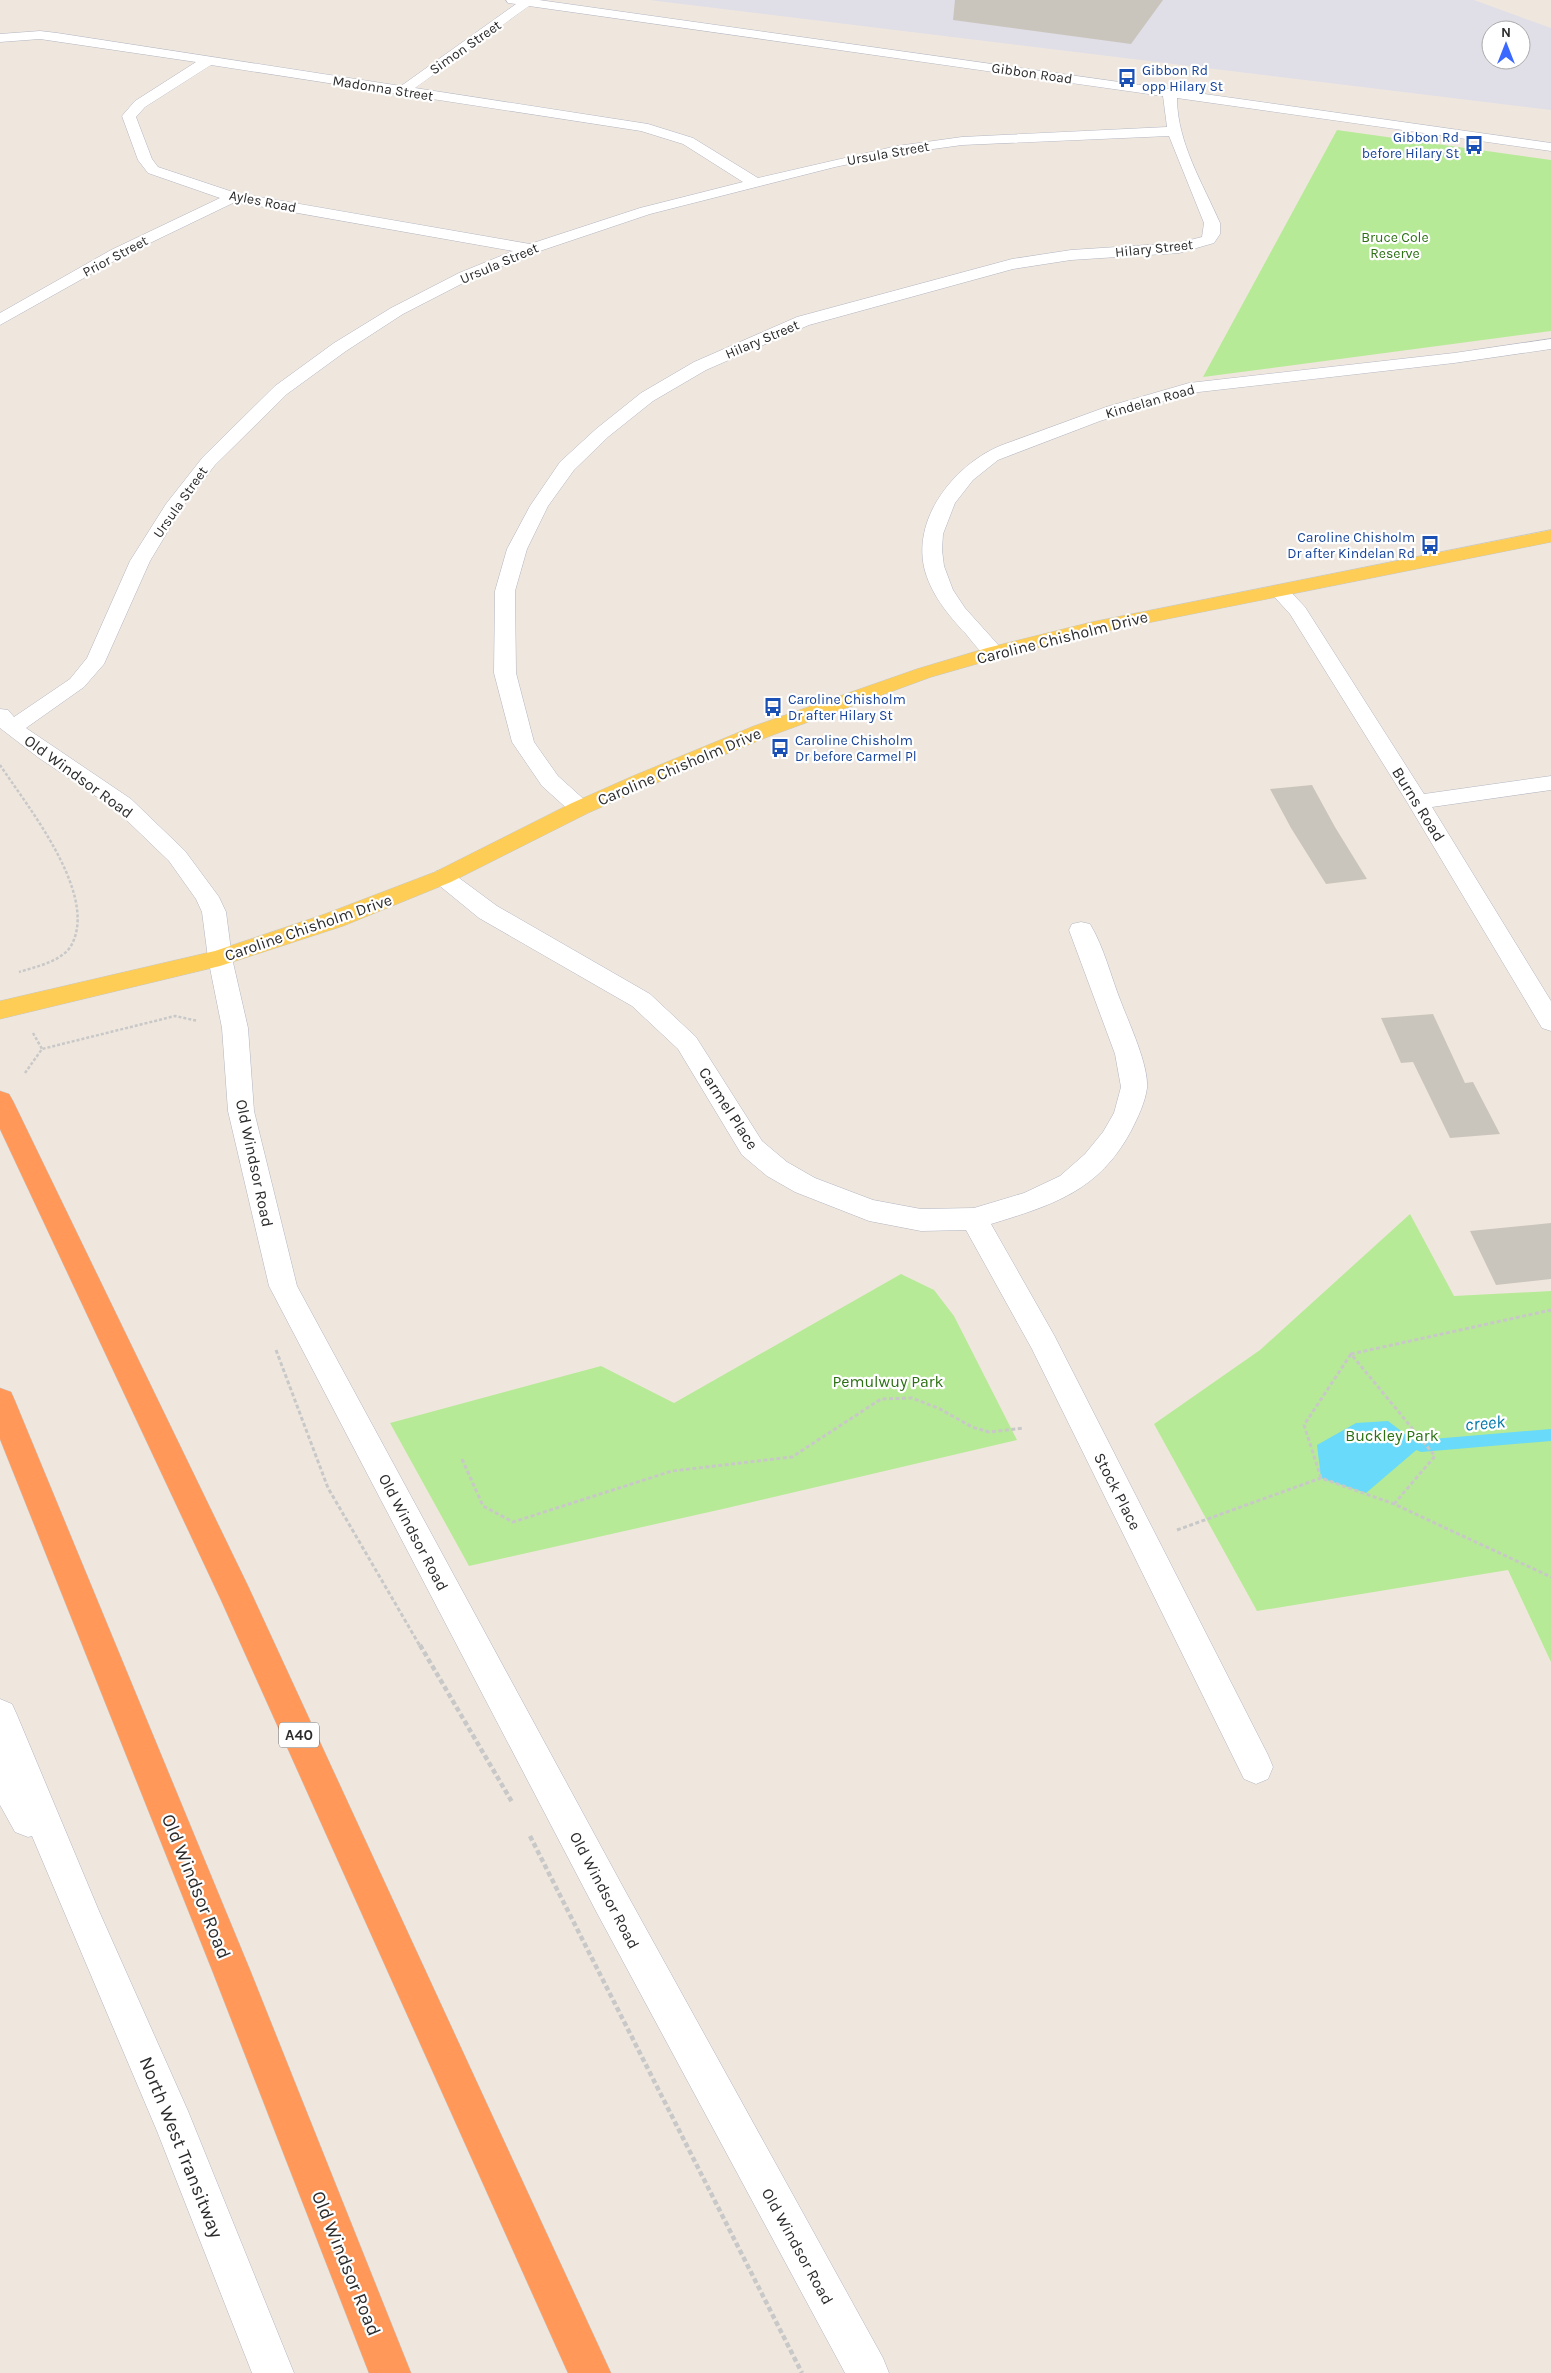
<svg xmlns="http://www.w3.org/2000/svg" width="1551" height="2373" viewBox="0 0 1551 2373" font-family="Karla,sans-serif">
<rect width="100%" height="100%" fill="#efe7de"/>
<!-- industrial -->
<path fill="#e0dee7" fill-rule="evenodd" d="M649 0H1474L1551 28V110ZM1491 30H1521V60H1491Z"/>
<!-- green -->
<path fill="#b7ea96" d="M1337 130 1551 160V331L1203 377Z
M1410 1214 1454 1296 1551 1291V1662L1508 1570 1257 1611 1154 1424 1260 1350Z
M901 1274 934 1290 954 1316 1017 1440 727 1508 469 1566 390 1423 601 1366 674 1403Z"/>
<!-- water -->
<path fill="#69daf9" d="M1388 1421 1421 1446 1366 1493 1321 1478 1317 1445 1356 1423Z"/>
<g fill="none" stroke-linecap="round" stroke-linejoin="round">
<!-- stream -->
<path fill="#69daf9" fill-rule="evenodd" d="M1551 1429V1441L1421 1452 1416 1450 1414 1446 1416 1442 1421 1440Z"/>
</g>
<!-- building -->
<path fill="#cac5bc" d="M955 0H1163L1131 44 953 20Z
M1312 785 1335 827 1367 879 1326 884 1291 828 1270 789Z
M1433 1014 1465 1083 1473 1082 1500 1134 1450 1138 1413 1062 1401 1063 1381 1018Z
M1551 1223V1279L1496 1285 1470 1231Z"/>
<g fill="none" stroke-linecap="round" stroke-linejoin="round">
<!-- minor casing -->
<g stroke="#b2b5c1" stroke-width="1">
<path id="minor" d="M506 0H539L1551 143V151L1177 98C1177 142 1203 184 1220 223V234L1214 243 1179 253 1071 260 1013 269 809 325 706 370 653 401 608 437 574 470 548 506 527 549 515 591 516 673 534 742 558 776 588 803 591 808 588 813 580 815 572 813 542 786 512 742 494 673 495 591 507 549 530 506 560 462 596 429 641 393 694 362 797 317 1012 259 1071 250 1178 243 1202 237 1204 223 1169 136 962 145 897 154 835 167 650 214 537 252 471 279 403 314 346 351 287 394 215 465 183 506 150 561 104 664 84 687 26 728 131 799 185 851 219 897 226 912 232 958 248 1028 254 1111 297 1286 623 1887 883 2358 889 2373H845L597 1913 269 1286 228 1111 222 1028 208 958 202 912 196 899 169 861 115 809 39 758 0 728V709L8 710 14 717 70 679 87 658 130 561 166 504 203 457 275 386 334 343 391 308 459 273 513 251 235 202 123 256 0 325V313L111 250 220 198 148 173 138 160 122 116 135 101 196 62 40 39 0 42V34L40 31 57 33 401 86 516 4 508 3ZM529 6 1163 96 1167 127 962 137 897 146 758 178 693 138 648 124 415 88ZM211 65 641 131 683 144 743 182 640 208 530 244 236 193 158 167 152 159 136 117 145 107Z
M1551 339V349L1454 363 1190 393 1100 421 998 460 973 480 955 503 943 534 942 550 944 566 953 590 965 608 1001 648 1004 652 1001 656C985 661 976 646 966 634 948 615 930 593 924 567 913 515 957 463 1002 445L1106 407 1189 383 1454 353Z
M1279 585 1286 587 1305 607 1424 794 1551 776V790L1432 807 1551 1001V1031L1542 1028 1407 802 1290 614 1269 591 1272 587Z
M443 869 451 872 497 906 650 994 696 1037 762 1141 787 1162 815 1178 873 1200 921 1209 974 1208 1024 1193 1060 1176 1085 1154 1103 1132 1114 1113 1121 1087 1115 1054 1069 930 1072 924 1081 922 1090 924C1104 947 1111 977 1121 1002 1129 1023 1149 1066 1147 1088 1145 1103 1138 1117 1131 1131 1099 1191 1053 1205 991 1224L1054 1335 1268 1755 1273 1767 1268 1779 1256 1784 1244 1779 1032 1349 966 1230 921 1231 869 1221 795 1192 767 1176 742 1155 678 1049 632 1006 479 918 435 882 431 877 435 872Z
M0 1699 12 1704 17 1715 99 1911 188 2111 294 2373H252L157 2131 32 1836 28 1837 15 1832 0 1805Z"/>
</g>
<!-- major casing -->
<g stroke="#c8c8c8" stroke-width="1">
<path id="major" d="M1551 530V542L1092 634 1001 657 931 677 770 736 649 786 588 813 451 882 343 926 220 966 0 1019V1001L215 951 325 914 435 872 572 803 633 776 754 726 917 669 987 648 1092 622Z"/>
</g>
<!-- highway casing -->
<g stroke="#c8c8c8" stroke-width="1">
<path id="highway" d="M0 1091 9 1094 13 1101 248 1586 611 2373H568L221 1600 0 1129Z
M0 1388 11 1392 15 1401 250 1970 411 2373H369L212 1970 0 1439Z"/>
</g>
<!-- path-far2 -->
<path stroke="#c8c8c8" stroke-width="2.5" stroke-dasharray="3 2" stroke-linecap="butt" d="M0 765C27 806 98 893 72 944 64 961 35 967 19 972
M33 1033 42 1049
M25 1073 42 1049 175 1016 198 1021"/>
<!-- path-far1 -->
<path stroke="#c8c8c8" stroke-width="3" stroke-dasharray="4 2.5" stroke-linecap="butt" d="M276 1350 328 1488 420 1646
M462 1459 483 1506 513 1522 672 1471 792 1457 881 1399 912 1398 940 1409 972 1427 989 1432 1024 1428
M1321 1478 1304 1425 1351 1354
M1394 1504 1435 1456 1351 1354 1551 1310
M1177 1530 1321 1478 1394 1504 1551 1577"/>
<!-- path -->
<path stroke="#c8c8c8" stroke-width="4.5" stroke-dasharray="5 3" stroke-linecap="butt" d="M420 1645 512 1802
M530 1836 802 2373"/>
<!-- minor -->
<use href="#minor" fill="#fff" fill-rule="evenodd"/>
<!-- major -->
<use href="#major" fill="#fdcd55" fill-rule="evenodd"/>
<!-- highway -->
<use href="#highway" fill="#ff9859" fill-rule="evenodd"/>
</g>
<!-- icons -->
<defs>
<g id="bus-bare" transform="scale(1.5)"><path d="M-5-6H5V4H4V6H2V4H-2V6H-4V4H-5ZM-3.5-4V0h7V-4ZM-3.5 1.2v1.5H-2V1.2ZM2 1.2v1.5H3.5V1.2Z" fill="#1a4fb4" stroke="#fff" stroke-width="2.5" paint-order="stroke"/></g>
</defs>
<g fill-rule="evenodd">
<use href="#bus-bare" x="1127" y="78"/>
<use href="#bus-bare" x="1474" y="145"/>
<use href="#bus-bare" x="1430" y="545"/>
<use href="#bus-bare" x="773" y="707"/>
<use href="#bus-bare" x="780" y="748"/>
</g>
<g text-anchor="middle" stroke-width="4.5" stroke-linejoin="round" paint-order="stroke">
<!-- far-street labels -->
<g font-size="14" fill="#2c2c2c" stroke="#fff">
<text transform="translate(465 47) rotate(-35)" y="5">Simon Street</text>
<text transform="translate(1032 73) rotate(8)" y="5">Gibbon Road</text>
<text transform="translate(383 88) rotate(9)" y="5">Madonna Street</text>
<text transform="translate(888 153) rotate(-10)" y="5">Ursula Street</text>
<text transform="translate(263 201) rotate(11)" y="5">Ayles Road</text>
<text transform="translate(1154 248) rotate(-6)" y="5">Hilary Street</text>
<text transform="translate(115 256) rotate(-28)" y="5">Prior Street</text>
<text transform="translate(499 263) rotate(-23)" y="5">Ursula Street</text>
<text transform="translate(762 339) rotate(-23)" y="5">Hilary Street</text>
<text transform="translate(1150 401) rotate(-16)" y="5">Kindelan Road</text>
<text transform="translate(180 502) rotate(-55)" y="5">Ursula Street</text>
</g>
<!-- far-transit labels -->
<g font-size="14" fill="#164399" stroke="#fff" text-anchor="start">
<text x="1142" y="75">Gibbon Rd<tspan x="1142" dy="16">opp Hilary St</tspan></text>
<text x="1459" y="142" text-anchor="end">Gibbon Rd<tspan x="1459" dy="16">before Hilary St</tspan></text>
<text x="1415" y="542" text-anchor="end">Caroline Chisholm<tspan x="1415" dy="16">Dr after Kindelan Rd</tspan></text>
<text x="788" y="704">Caroline Chisholm<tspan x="788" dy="16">Dr after Hilary St</tspan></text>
<text x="795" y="745">Caroline Chisholm<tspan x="795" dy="16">Dr before Carmel Pl</tspan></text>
</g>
<!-- far-park labels -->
<g font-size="14" fill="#2c7114" stroke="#fff">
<text x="1395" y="242">Bruce Cole<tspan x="1395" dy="16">Reserve</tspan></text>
</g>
<!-- shield labels -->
<rect fill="#fff" stroke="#6b6b6b" stroke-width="1" x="279" y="1722.5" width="40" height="25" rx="4"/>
<g font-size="15" font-weight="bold" fill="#2c2c2c">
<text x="299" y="1740">A40</text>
</g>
<!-- street labels -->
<g font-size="16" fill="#2c2c2c" stroke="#fff">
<text transform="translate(1062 637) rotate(-14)" y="6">Caroline Chisholm Drive</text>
<text transform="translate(679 766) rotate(-23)" y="6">Caroline Chisholm Drive</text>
<text transform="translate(79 776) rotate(36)" y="6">Old Windsor Road</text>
<text transform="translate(1419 804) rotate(58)" y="6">Burns Road</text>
<text transform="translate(308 927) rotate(-19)" y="6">Caroline Chisholm Drive</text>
<text transform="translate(729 1108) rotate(57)" y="6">Carmel Place</text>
<text transform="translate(255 1163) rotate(78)" y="6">Old Windsor Road</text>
<text transform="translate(1118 1491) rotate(63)" y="6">Stock Place</text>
<text transform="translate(414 1532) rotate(62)" y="6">Old Windsor Road</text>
<text transform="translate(605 1890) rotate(62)" y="6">Old Windsor Road</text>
<text transform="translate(798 2246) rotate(61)" y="6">Old Windsor Road</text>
</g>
<!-- park labels -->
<g font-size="16" fill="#2c7114" stroke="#fff">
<text x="888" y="1387">Pemulwuy Park</text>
<text x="1392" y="1441">Buckley Park</text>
</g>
<!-- water labels -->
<g font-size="18" font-style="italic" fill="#0279ab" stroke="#fff">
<text transform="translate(1485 1423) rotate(-5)" y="6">creek</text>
</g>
<!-- near-street labels -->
<g font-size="19" fill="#2c2c2c" stroke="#fff">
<text transform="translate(197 1886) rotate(68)" y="7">Old Windsor Road</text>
<text transform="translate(182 2147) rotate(68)" y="7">North West Transitway</text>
<text transform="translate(347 2263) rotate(68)" y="7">Old Windsor Road</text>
</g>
</g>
<!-- north arrow -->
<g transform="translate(1506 45)"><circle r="24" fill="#ffffff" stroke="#ababab"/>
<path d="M0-4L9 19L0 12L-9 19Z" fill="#3b69ff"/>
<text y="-8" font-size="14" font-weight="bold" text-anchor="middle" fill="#2c2c2c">N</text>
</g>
</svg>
